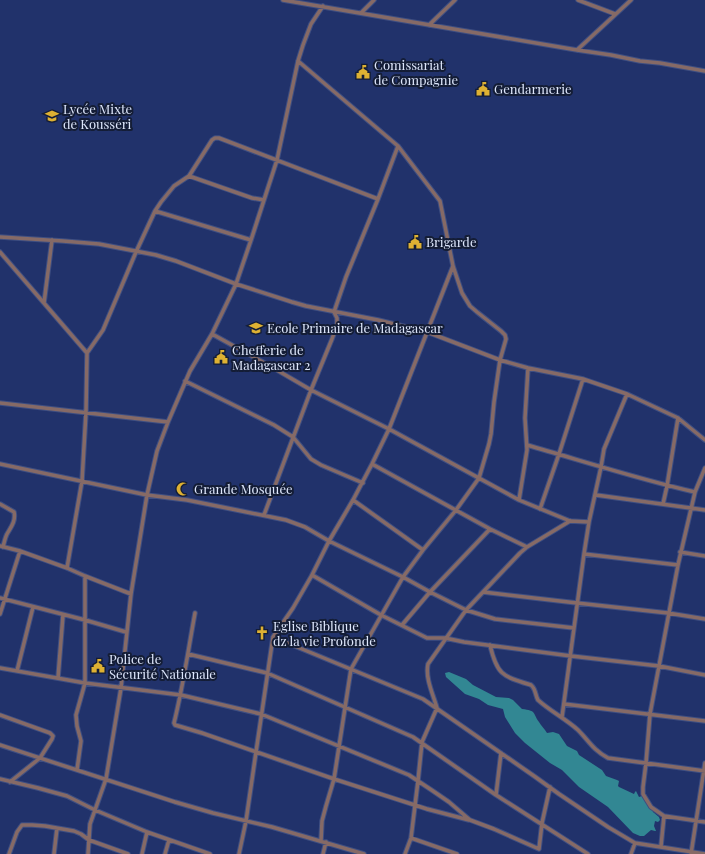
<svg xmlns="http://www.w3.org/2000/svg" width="705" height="854" viewBox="0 0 705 854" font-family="'Playfair Display',serif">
<rect width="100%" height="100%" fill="#21326b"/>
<!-- water -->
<path fill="#328793" d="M449 672 466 679 473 685 496 697 509 698 513 700 522 709C537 711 532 712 539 722 541 726 545 729 547 733L553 732 559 734 567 746 577 751 579 755 602 770 606 776 617 780 619 781 618 786 619 787 634 794 635 792 636 791 639 797 642 796 646 799 647 803 651 804 653 812 659 817 660 820 658 822 655 821 654 826 656 831H655L651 830 644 836H640L633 833 608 807 579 787 562 770 550 763 525 743 515 733 505 717 503 709 488 705 479 699 465 694 446 677 445 673Z"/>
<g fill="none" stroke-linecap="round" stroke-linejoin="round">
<!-- street casing -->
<g stroke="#3f4f82" stroke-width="5.5">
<path id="street" d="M283 0 577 50 611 55 640 61 660 63 705 71
M578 0 615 14
M361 13 374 0
M429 25 455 0
M577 50 631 0
M298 61 398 146
M189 176 252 198 264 200
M155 211 251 240
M0 237 63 241 99 244 156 255 176 261 236 284 292 302 306 306 378 320 427 332 500 360 528 368 583 379
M0 252 87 353 86 412 82 481 67 568
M44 303 52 240
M212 334 270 366 311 390 389 429 519 500 570 521 589 522
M87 353 103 330 136 252 155 211 161 202 174 186 189 176 212 140 215 138H219L378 199
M185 381 274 425 293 437 311 459 321 465 363 483
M0 403 168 422
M527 445C583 461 638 479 695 492
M0 464 147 495 187 500 286 520 305 527 329 541 403 577 430 592 466 610 495 619 574 628
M372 464 490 529 527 547
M705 468 695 492 678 565 650 714 646 763 643 787V794L651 807 664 816 705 822
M596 495 705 510
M353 500 423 550
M519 500 527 450 525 418 528 368
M0 504 14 512C16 521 11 527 7 534 5 538 4 543 3 547
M663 504 667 486 678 418
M540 509 559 454 583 379 627 394
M264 515 311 390 332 339 337 325V318L334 312 346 277 378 199 398 146 440 201 453 266 462 293 470 306 477 312 501 331 505 335 506 339 500 360 494 402 491 434 489 444 479 478 456 510 423 550 403 577 351 669 334 779 326 806 322 821 321 841
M0 546 20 551 67 568 85 576 131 594
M680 552 705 556
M584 554 678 565
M312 575 381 615 427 638H445L464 642 571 656 659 666 705 675
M483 592 577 603 668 613 705 619
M0 598 85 620 126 632
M195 613C188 651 183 687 174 723L175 725 202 733 334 779 427 809 469 820
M0 614 20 551
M402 625 430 592 490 529
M273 637 423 699 534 776 559 794 608 827 635 843 705 854
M490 645C497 675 502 676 531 685 536 689 535 695 538 700 550 711 566 719 578 730 589 741 593 750 608 758L705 771
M188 654 267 673 413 737 496 795 588 854
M0 668 85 683 181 695 261 714 409 775 433 791 449 802 470 820 494 829 539 849 542 823 550 787
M17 671 33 607
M58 678 63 615
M564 704 705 721
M0 715 50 733 53 736 52 739 40 758 10 782
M562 717 584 554 589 522 601 467 604 449 627 394 678 418 705 440
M0 745 175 802 213 813 272 827 364 854
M77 770 81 741 77 726 76 715 85 683V576
M0 779 38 788 67 796 95 810 147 832 210 854
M496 795 501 753
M411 838 457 854
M661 846 664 816
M9 854 17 832 22 825H32L45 826 74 831 81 834 89 840 128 854
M54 854 57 828
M88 854 90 824 106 779 121 688 131 594 147 495 157 451 168 422 190 371 212 334 236 284 251 240 277 160 298 61 303 45 311 24 323 6
M142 854 147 832
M165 854 169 840
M239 854 246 821 256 752 273 637 293 608 312 575 329 541 353 500 372 464 389 429 453 266
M323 854 326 842
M405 854 411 838 418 781 422 742 437 708C433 694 425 678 428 664L466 610 520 553 527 547 570 521
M631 854 635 843
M691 854 705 763"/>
</g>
<!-- street -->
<use href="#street" stroke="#866a66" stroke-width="3.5"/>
</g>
<!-- icons -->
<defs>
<g id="civic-bare" transform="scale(1.08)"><path d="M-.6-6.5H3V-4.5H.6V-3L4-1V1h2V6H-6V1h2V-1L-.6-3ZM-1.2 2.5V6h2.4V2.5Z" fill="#deb133" stroke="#141d36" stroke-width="2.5" paint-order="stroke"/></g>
<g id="school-bare" transform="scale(1.08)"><path d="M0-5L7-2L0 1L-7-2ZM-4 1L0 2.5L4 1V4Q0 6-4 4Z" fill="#deb133" stroke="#141d36" stroke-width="2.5" paint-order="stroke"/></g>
<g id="mosque-bare" transform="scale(1.08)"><path d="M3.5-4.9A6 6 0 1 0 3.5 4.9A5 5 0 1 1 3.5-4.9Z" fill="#deb133" stroke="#141d36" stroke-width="2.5" paint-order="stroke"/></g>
<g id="church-bare" transform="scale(1.08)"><path d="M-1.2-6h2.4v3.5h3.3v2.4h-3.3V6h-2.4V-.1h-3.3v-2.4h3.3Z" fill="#deb133" stroke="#141d36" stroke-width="2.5" paint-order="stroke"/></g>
</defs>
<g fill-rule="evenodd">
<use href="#civic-bare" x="363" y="72"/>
<use href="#civic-bare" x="483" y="89"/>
<use href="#school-bare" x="52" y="116"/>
<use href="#civic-bare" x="415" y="242"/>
<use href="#school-bare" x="256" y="328"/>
<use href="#civic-bare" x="221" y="357"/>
<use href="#mosque-bare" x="183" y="489"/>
<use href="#church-bare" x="262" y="633"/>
<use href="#civic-bare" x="98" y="666"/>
</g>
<g text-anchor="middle" stroke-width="4" stroke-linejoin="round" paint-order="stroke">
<!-- poi labels -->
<g font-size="13" fill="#dee7fc" stroke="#141d36" text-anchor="start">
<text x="374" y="70">Comissariat<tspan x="374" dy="15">de Compagnie</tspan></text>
<text x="494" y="94">Gendarmerie</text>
<text x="63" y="114">Lycée Mixte<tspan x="63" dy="15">de Kousséri</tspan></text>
<text x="426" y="247">Brigarde</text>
<text x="267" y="333">Ecole Primaire de Madagascar</text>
<text x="232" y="355">Chefferie de<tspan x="232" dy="15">Madagascar 2</tspan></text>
<text x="194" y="494">Grande Mosquée</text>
<text x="273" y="631">Eglise Biblique<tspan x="273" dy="15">dz la vie Profonde</tspan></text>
<text x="109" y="664">Police de<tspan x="109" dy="15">Sécurité Nationale</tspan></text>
</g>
</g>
</svg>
